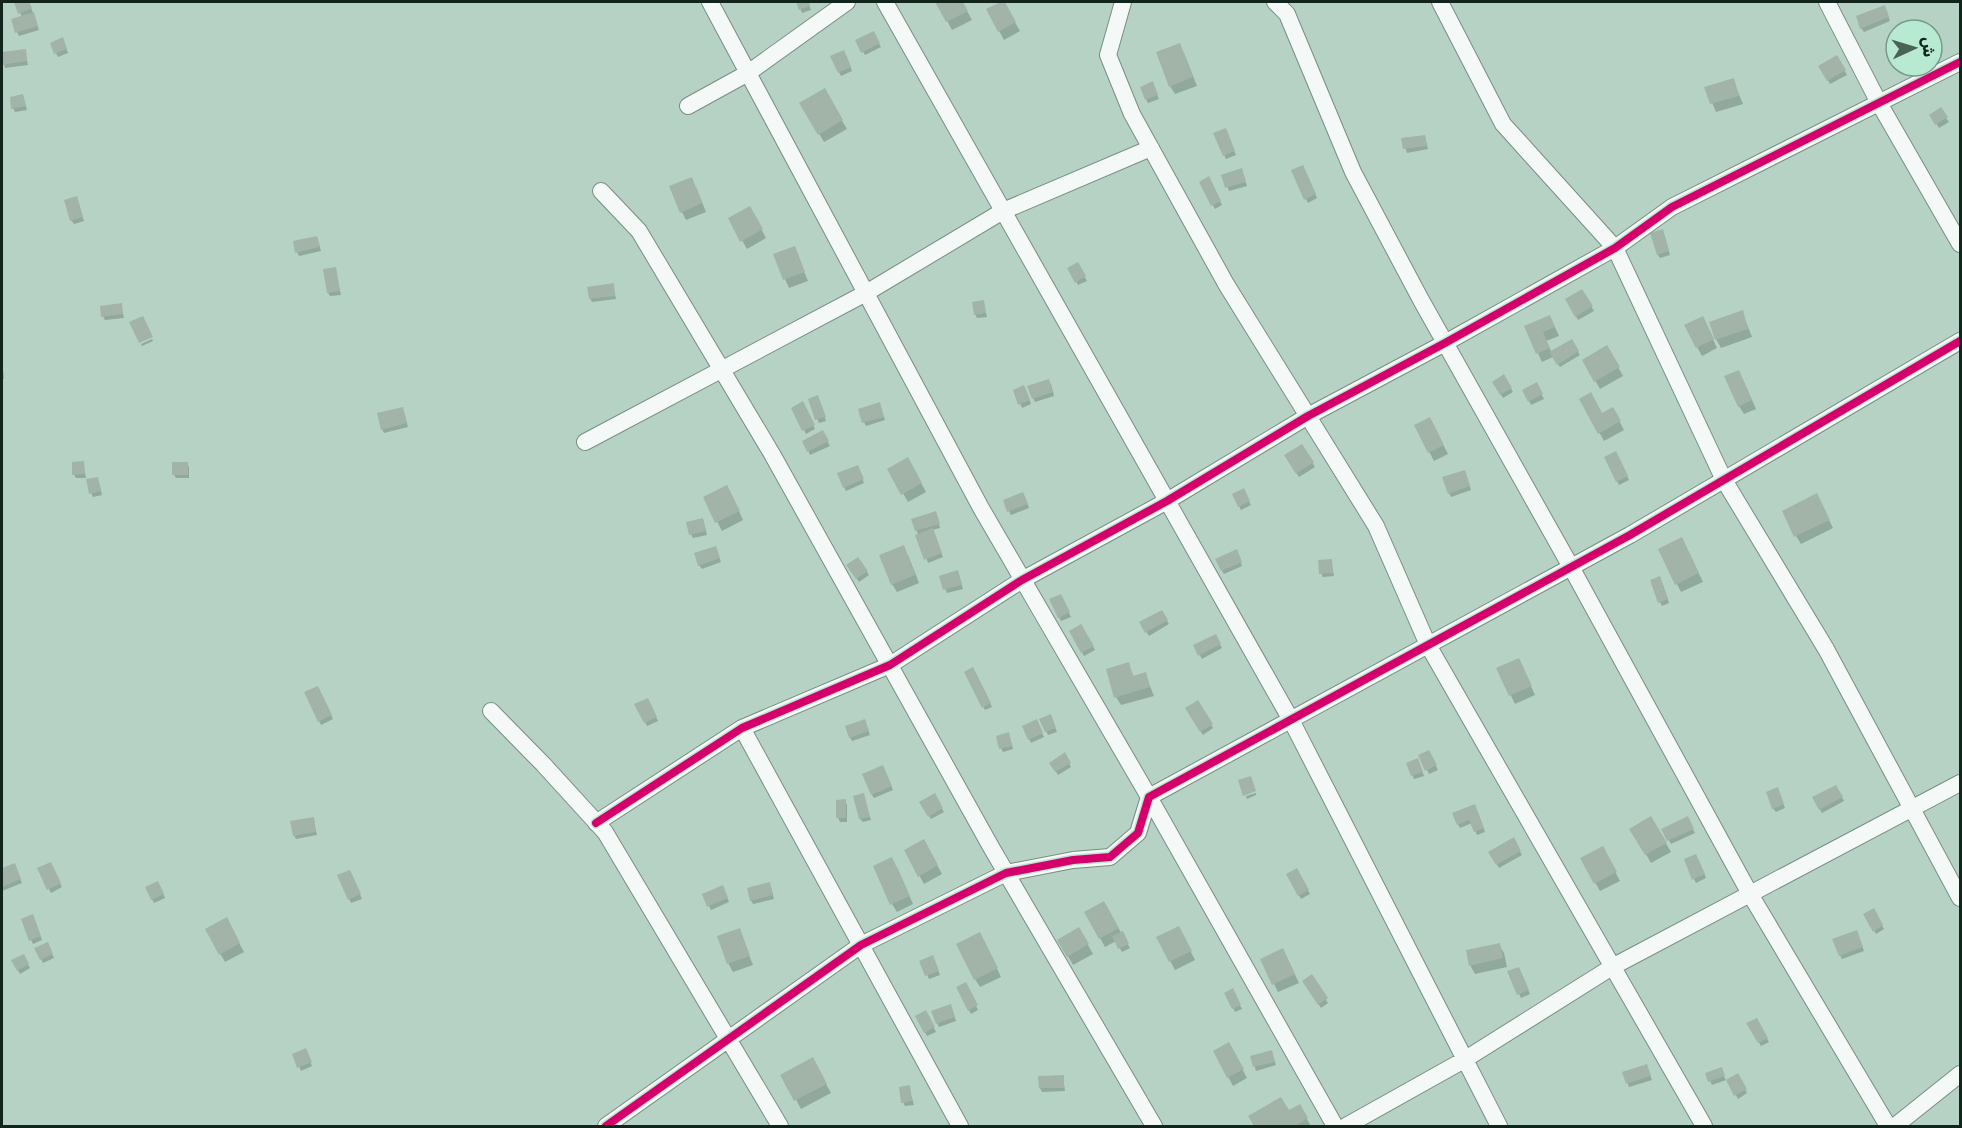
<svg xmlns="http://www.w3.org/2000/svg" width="1962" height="1128" viewBox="0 0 1962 1128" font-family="Rubik,Cairo,sans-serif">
<rect width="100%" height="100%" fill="#b6d2c4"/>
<!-- shadow -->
<path fill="#0003" d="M15 2H29L39 30 19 36 17 32 22 17Z
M798 2H808L811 10 802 13Z
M937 2H962L972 20 952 30Z
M1003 2 1020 31 1004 40 988 10Z
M1886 10 1890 21 1864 32 1861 28Z
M873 33 881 47 865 55 857 41Z
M64 43 68 53 58 57 56 53Z
M25 50 28 65 5 68 2 54Z
M1184 53 1197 86 1175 94 1170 86Z
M846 55 852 71 841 76 839 72Z
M1837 57 1847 75 1830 84 1820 66Z
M1733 80 1743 104 1716 112 1706 88Z
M1154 87 1159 99 1148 103 1146 99Z
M824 90 847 129 824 142 801 103Z
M23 96 27 110 15 112 13 108Z
M1940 109 1949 122 1939 128 1931 115Z
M1215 134H1227L1236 155 1226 159Z
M1425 136 1428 149 1407 153 1403 140Z
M1305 170 1317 198 1308 203 1306 199Z
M1243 174 1247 186 1229 191 1223 176Z
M1208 178 1222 205 1215 209 1201 182Z
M696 187 706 212 686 220 682 212Z
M78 201 84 221 74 224 71 220Z
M750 208 766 238 747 249 730 219Z
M1663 231 1670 255 1660 258 1658 255Z
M317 237 321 251 299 256 297 252Z
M794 248 808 281 789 288 785 279Z
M1077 264 1087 281 1078 285 1069 268Z
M335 269 341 295 330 296 328 293Z
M613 285 616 299 592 302 590 298Z
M1582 291 1594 311 1578 320 1567 300Z
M983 301 987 317 977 318 975 314Z
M121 305 124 318 105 320 103 316Z
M1742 312 1752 337 1721 348 1716 339Z
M1554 325 1559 336 1546 341 1552 353 1571 341 1580 355 1560 367 1553 357 1542 362 1526 327Z
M1707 326 1717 348 1702 356 1697 347Z
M152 339 153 341 142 346 141 344Z
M1607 347 1623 376 1600 389 1584 361Z
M2 359 4 379H2Z
M1504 376 1513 392 1503 398 1494 383Z
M1743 380 1756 409 1744 414 1739 406Z
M1051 384 1054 396 1035 402 1029 387Z
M1536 384 1544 399 1531 405 1524 390Z
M1015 390H1026L1031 404 1022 408Z
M1581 399 1602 415 1613 409 1624 430 1604 441Z
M809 400 819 401 826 421 819 423Z
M802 403 815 429 806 434 793 408Z
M881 408 885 420 866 426 864 422Z
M403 409 408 427 384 433 382 429Z
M1416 426 1434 427 1448 454 1434 461Z
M822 432 830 446 810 455 804 441Z
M1302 446 1315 467 1299 477 1286 456Z
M1618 456 1629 480 1619 485 1606 457Z
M908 459 926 492 908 502 889 469Z
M83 463 86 478H76L74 475Z
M187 464 189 467V478H176L174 475Z
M859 471 864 483 846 491 844 487Z
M1466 475 1471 490 1451 497 1449 493Z
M99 482 102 495 93 497 91 493Z
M1243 490 1251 505 1241 510 1234 495Z
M732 496 743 520 722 531 705 498Z
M1025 497 1029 508 1011 515 1004 501Z
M1821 504 1833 528 1801 544 1796 536Z
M937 517 940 528 932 530 943 557 928 563 913 520Z
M703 520 707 535 693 538 691 534Z
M1686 547 1703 582 1681 592 1677 584Z
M717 552 721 562 702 569 699 565Z
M908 555 919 583 897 592 892 584Z
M1238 555 1242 566 1224 574 1222 571Z
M858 559 869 575 859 582 848 565Z
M1331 560 1334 576 1323 577 1321 573Z
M959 575 963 589 947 593 941 577Z
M1662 582 1669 603 1662 606 1660 602Z
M1061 596 1071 617 1061 621 1051 600Z
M1161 612 1169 624 1149 636 1141 623Z
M1081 626 1095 650 1084 656 1071 631Z
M1215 636 1222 648 1202 659 1195 646Z
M1128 664 1134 677 1145 674 1154 696 1121 705 1116 697Z
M973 669 992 707 985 710 966 673Z
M1498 669H1523L1535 695 1515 704Z
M318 688 333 719 321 725 306 693Z
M647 699 658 721 647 726 636 704Z
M1198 702 1213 728 1203 735 1187 709Z
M865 720 870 735 852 741 850 737Z
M1041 720H1052L1057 732 1048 735Z
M1038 725 1044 737 1031 743 1024 727Z
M1010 738 1013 749 1003 752 1001 748Z
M1429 752 1438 770 1429 774 1420 756Z
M1064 755 1071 767 1058 775 1051 763Z
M1408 764H1419L1424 776 1414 779Z
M885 771 893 790 874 798 872 795Z
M1836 787 1844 801 1822 813 1814 798Z
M1256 793V795L1247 799 1246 796Z
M1779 793 1785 808 1776 812 1773 808Z
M863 795 871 820 863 822 860 819Z
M934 795 944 812 931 819 921 802Z
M845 801 847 805V822H840L838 818Z
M1476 809 1485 832 1477 835 1472 823 1460 828 1458 824Z
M1651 818 1671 852 1651 863 1632 830Z
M1687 818 1695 833 1671 844 1663 830Z
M313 819 317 835 296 839 294 835Z
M1513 839 1522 855 1499 868 1490 852Z
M924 841 942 874 924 884 906 851Z
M1603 848 1620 881 1600 891 1582 859Z
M1698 859 1706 878 1696 883 1694 879Z
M50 864 62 887 51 893 39 869Z
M14 865 22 883 2 891V870Z
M897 867 913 904 897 912 892 904Z
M1296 870 1310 894 1301 899 1288 875Z
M352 875 362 899 351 903 339 876Z
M160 887 165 898 154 903 152 899Z
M771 887 774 899 753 904 751 900Z
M724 891 729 902 711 910 709 906Z
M1104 903 1130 948 1122 952 1116 941 1105 947 1086 912Z
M1873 910 1884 929 1876 934 1865 915Z
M226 919 244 952 225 962 207 930Z
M34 920 42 940 33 944 31 940Z
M1079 929 1093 954 1073 965 1059 940Z
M739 930 753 965 733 972 728 963Z
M1858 935 1864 951 1842 959 1840 955Z
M1183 936 1195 960 1175 970 1158 938Z
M984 942 1001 977 980 987 975 979Z
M1499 945 1504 953 1507 967 1475 974 1470 965Z
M49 947 54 958 43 963 36 949Z
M23 956 30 968 20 974 13 961Z
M1287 958 1299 983 1278 992 1274 984Z
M921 961H934L940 975 929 979Z
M1509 972H1520L1530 994 1521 998Z
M1311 976 1328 1003 1321 1008 1304 981Z
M966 984 978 1010 971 1014 958 988Z
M1232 990 1242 1009 1235 1012 1226 993Z
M952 1009 956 1021 939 1027 937 1023Z
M926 1012 936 1032 927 1036 917 1017Z
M1756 1020 1769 1042 1761 1046 1748 1024Z
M1229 1044 1247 1078 1233 1086 1215 1052Z
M307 1054 312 1066 301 1071 294 1055Z
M1273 1056 1276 1065 1256 1071 1252 1057Z
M812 1059 831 1093 801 1109 783 1075Z
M1648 1070 1652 1080 1629 1087 1624 1073Z
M1720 1070 1726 1080 1712 1085 1710 1081Z
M1737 1075 1747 1093 1738 1099 1728 1080Z
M1063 1077 1065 1091 1042 1092 1040 1088Z
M909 1087 914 1105 905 1106 903 1102Z
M1299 1106 1311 1126H1256L1250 1117 1288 1112Z"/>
<!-- building -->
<path fill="#a1b4a7" d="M14 2H29L32 8 18 14Z
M796 2H809L810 6 799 10Z
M935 2H963L968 11 946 22Z
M1001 2H1005L1016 22 998 32 986 9Z
M1885 5 1889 17 1860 29 1856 16Z
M34 12 38 26 15 33 11 19Z
M874 31 880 43 861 53 855 40Z
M63 37 67 49 54 54 50 43Z
M1180 43 1193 77 1169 87 1156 52Z
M26 49 27 61 2 65V52Z
M844 50 851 67 838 73 830 56Z
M1837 55 1846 70 1827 81 1818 66Z
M1734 78 1739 96 1710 104 1704 87Z
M1153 81 1158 95 1145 100 1140 87Z
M825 88 843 120 818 135 799 103Z
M23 94 26 106 11 109 10 97Z
M1941 107 1948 117 1935 125 1929 115Z
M1226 128 1235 151 1223 156 1213 133Z
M1425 135 1427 146 1403 149 1401 138Z
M1303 165 1316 194 1304 200 1291 170Z
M1242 168 1246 182 1225 188 1221 175Z
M1209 176 1221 201 1211 206 1199 182Z
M692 177 702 203 680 213 669 186Z
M77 196 83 217 70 221 64 200Z
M750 206 763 229 740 242 728 218Z
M1663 229 1669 251 1657 255 1650 233Z
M317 236 320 247 295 253 293 241Z
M795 246 805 272 783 280 773 254Z
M1078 262 1086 276 1075 283 1067 268Z
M336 267 340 291 327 293 323 269Z
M614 283 615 296 589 299 587 287Z
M1582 289 1593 306 1575 317 1565 299Z
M984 300 986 313 974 315 972 302Z
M122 303 123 314 101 317 100 306Z
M1743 310 1748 329 1715 340 1709 322Z
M1550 315 1555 327 1543 332 1550 348 1536 354 1524 326Z
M143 316 153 337 139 343 129 322Z
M1703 316 1714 339 1696 348 1684 325Z
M1572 339 1579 351 1557 365 1549 352Z
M1607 345 1620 367 1594 382 1582 360Z
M1739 370 1752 400 1738 407 1724 376Z
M1504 374 1512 388 1500 395 1492 382Z
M1049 379 1053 392 1032 399 1027 386Z
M1537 382 1543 394 1528 402 1522 390Z
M1024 385 1030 400 1018 405 1013 390Z
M1591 392 1602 413 1613 407 1621 421 1598 434 1579 399Z
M818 395 826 417 815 420 808 399Z
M803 401 815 425 802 431 791 408Z
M880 402 884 417 862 423 858 409Z
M403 407 407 423 381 430 377 413Z
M1430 417 1444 445 1428 453 1414 425Z
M823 430 829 441 807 452 802 441Z
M1302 444 1314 462 1296 474 1284 455Z
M1616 451 1628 476 1616 482 1604 457Z
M908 457 922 483 901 495 887 469Z
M84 461 85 474 72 475V462Z
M172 462H188V475H172Z
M858 465 864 479 843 488 837 473Z
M1465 470 1470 486 1448 494 1442 477Z
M98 477 101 491 89 494 86 479Z
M727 485 740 511 715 523 703 497Z
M1244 488 1250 501 1238 507 1232 494Z
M1023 492 1028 504 1007 512 1003 500Z
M1817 493 1830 520 1794 537 1782 511Z
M936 511 940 524 915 531 911 519Z
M703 518 706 531 689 535 686 522Z
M933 528 942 553 924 560 915 535Z
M1682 537 1699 573 1675 585 1658 549Z
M904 545 915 575 891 585 879 555Z
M716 546 720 558 698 566 694 553Z
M1237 549 1242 562 1221 571 1215 559Z
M858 557 868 571 856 579 846 565Z
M1332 559 1333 573 1319 574 1318 560Z
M958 570 962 585 943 590 939 576Z
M1660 576 1668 599 1658 603 1650 580Z
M1061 594 1070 612 1058 618 1049 599Z
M1162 610 1168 620 1145 633 1139 622Z
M1081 624 1094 646 1081 653 1069 631Z
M1216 634 1221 644 1198 656 1193 645Z
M1519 658 1532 686 1509 696 1496 668Z
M1129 662 1133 676 1146 672 1150 687 1114 698 1106 669Z
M973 667 991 703 982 708 964 672Z
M318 686 332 715 318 722 304 692Z
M648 698 657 717 644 723 634 704Z
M1198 700 1213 724 1200 732 1185 708Z
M1051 714 1056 728 1045 732 1039 719Z
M865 719 869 731 849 738 845 726Z
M1037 719 1043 733 1028 740 1022 726Z
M1009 732 1012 746 999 749 996 736Z
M1429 750 1437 765 1425 771 1418 755Z
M1065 752 1071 763 1055 772 1049 763Z
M1418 758 1423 772 1411 776 1406 763Z
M883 765 892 786 871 795 862 774Z
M1251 776 1256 791 1243 796 1238 780Z
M1836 785 1843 797 1819 810 1812 797Z
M1778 787 1784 804 1772 809 1766 792Z
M864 793 870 817 859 819 853 796Z
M935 793 943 808 928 817 919 802Z
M846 799V818H836V800Z
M1475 804 1484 828 1474 832 1469 820 1457 825 1452 813Z
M1651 816 1667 843 1645 855 1629 829Z
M1688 816 1694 829 1667 841 1661 829Z
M314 817 316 832 293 836 290 821Z
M1514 837 1521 851 1496 865 1488 852Z
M924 839 938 865 918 877 904 850Z
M1603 846 1617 872 1594 884 1580 858Z
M1696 854 1705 874 1692 880 1684 859Z
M892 857 910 896 890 905 873 866Z
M51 862 61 883 47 890 37 868Z
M15 863 21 879 2 887V868Z
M1297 868 1309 890 1298 896 1286 874Z
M350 870 361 894 348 900 337 875Z
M158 881 164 894 151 900 145 887Z
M770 882 773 895 750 901 747 888Z
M723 885 728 898 707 907 702 894Z
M1104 901 1119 928 1099 939 1084 912Z
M1874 908 1883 925 1873 932 1863 914Z
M33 914 41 936 29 941 21 919Z
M227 917 240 943 219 955 205 929Z
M1179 926 1192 951 1169 962 1156 937Z
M1079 927 1089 944 1067 957 1057 940Z
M740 928 750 956 727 964 717 936Z
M1857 930 1863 947 1839 956 1832 939Z
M1123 931 1129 944 1118 949 1112 936Z
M980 932 998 968 974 980 956 944Z
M48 942 53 954 40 960 34 948Z
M1500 943 1503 958 1469 966 1466 950Z
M1283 948 1295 974 1272 985 1260 959Z
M24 954 29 964 17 971 11 960Z
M933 955 939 971 925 976 919 961Z
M1519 967 1529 990 1517 995 1507 971Z
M1312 974 1328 998 1318 1005 1302 981Z
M966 982 978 1005 968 1011 956 987Z
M1233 988 1241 1005 1232 1009 1224 993Z
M951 1004 955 1017 936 1024 931 1011Z
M926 1010 935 1027 924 1033 915 1016Z
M1757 1018 1768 1038 1758 1043 1746 1023Z
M1229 1042 1244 1069 1227 1078 1213 1051Z
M306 1048 312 1062 297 1068 292 1054Z
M1272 1050 1275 1062 1253 1067 1250 1056Z
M813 1057 827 1084 794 1101 780 1075Z
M1647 1064 1651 1076 1626 1084 1622 1072Z
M1722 1067 1725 1076 1708 1082 1705 1073Z
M1738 1073 1747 1089 1734 1096 1726 1080Z
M1064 1075V1088H1039L1038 1076Z
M910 1085 912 1101 901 1103 899 1087Z
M1281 1097 1289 1110 1300 1104 1308 1118 1295 1126H1254L1248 1116Z"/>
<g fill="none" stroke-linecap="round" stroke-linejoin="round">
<!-- street casing -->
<g stroke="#788e84" stroke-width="18">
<path id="street" d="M710 2 981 508 1149 797 1335 1126
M885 2 1291 720 1499 1126
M1123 2 1108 55 1132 114 1226 284 1376 526 1428 645 1704 1126
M1275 2 1287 14 1353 172 1421 300 1571 567 1750 894 1888 1126
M1440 2 1503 124 1615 248 1724 480 1826 649 1960 898
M1827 2 1879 103 1960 244
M688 106 748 73 847 2
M601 191 639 231 772 454 991 847 1154 1126
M585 442 866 293 1003 211 1151 148
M491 711 543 764 605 832 780 1126
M742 728 960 1126
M596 823 742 728 890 665 1022 580 1167 501 1308 416 1445 343 1615 248 1672 207 1960 62
M606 1126 861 945 1006 873 1073 860 1110 857 1138 833 1149 797 1630 535 1960 341
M1346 1126 1464 1060 1612 967 1960 783
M1895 1126 1960 1074"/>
</g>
<!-- street -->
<use href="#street" stroke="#f4f8f6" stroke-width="16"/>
<!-- cycleway casing -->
<g stroke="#b8ead2" stroke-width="11">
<path id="cycleway" d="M596 823 742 728 890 665 1022 580 1167 501 1308 416 1445 343 1615 248 1672 207 1960 62
M606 1126 861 945 1006 873 1073 860 1110 857 1138 833 1149 797 1630 535 1960 341"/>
</g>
<!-- cycleway -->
<use href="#cycleway" stroke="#d6006c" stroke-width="8"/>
</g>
<!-- border -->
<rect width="1962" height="1128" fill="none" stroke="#11251d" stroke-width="6"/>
<!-- north arrow -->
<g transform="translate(1914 48) rotate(86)"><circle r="28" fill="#b8ead2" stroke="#759b8a" stroke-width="1.5"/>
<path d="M0-4.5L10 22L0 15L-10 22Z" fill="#4b6257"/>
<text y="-9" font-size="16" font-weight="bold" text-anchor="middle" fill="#11251d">ش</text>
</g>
</svg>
